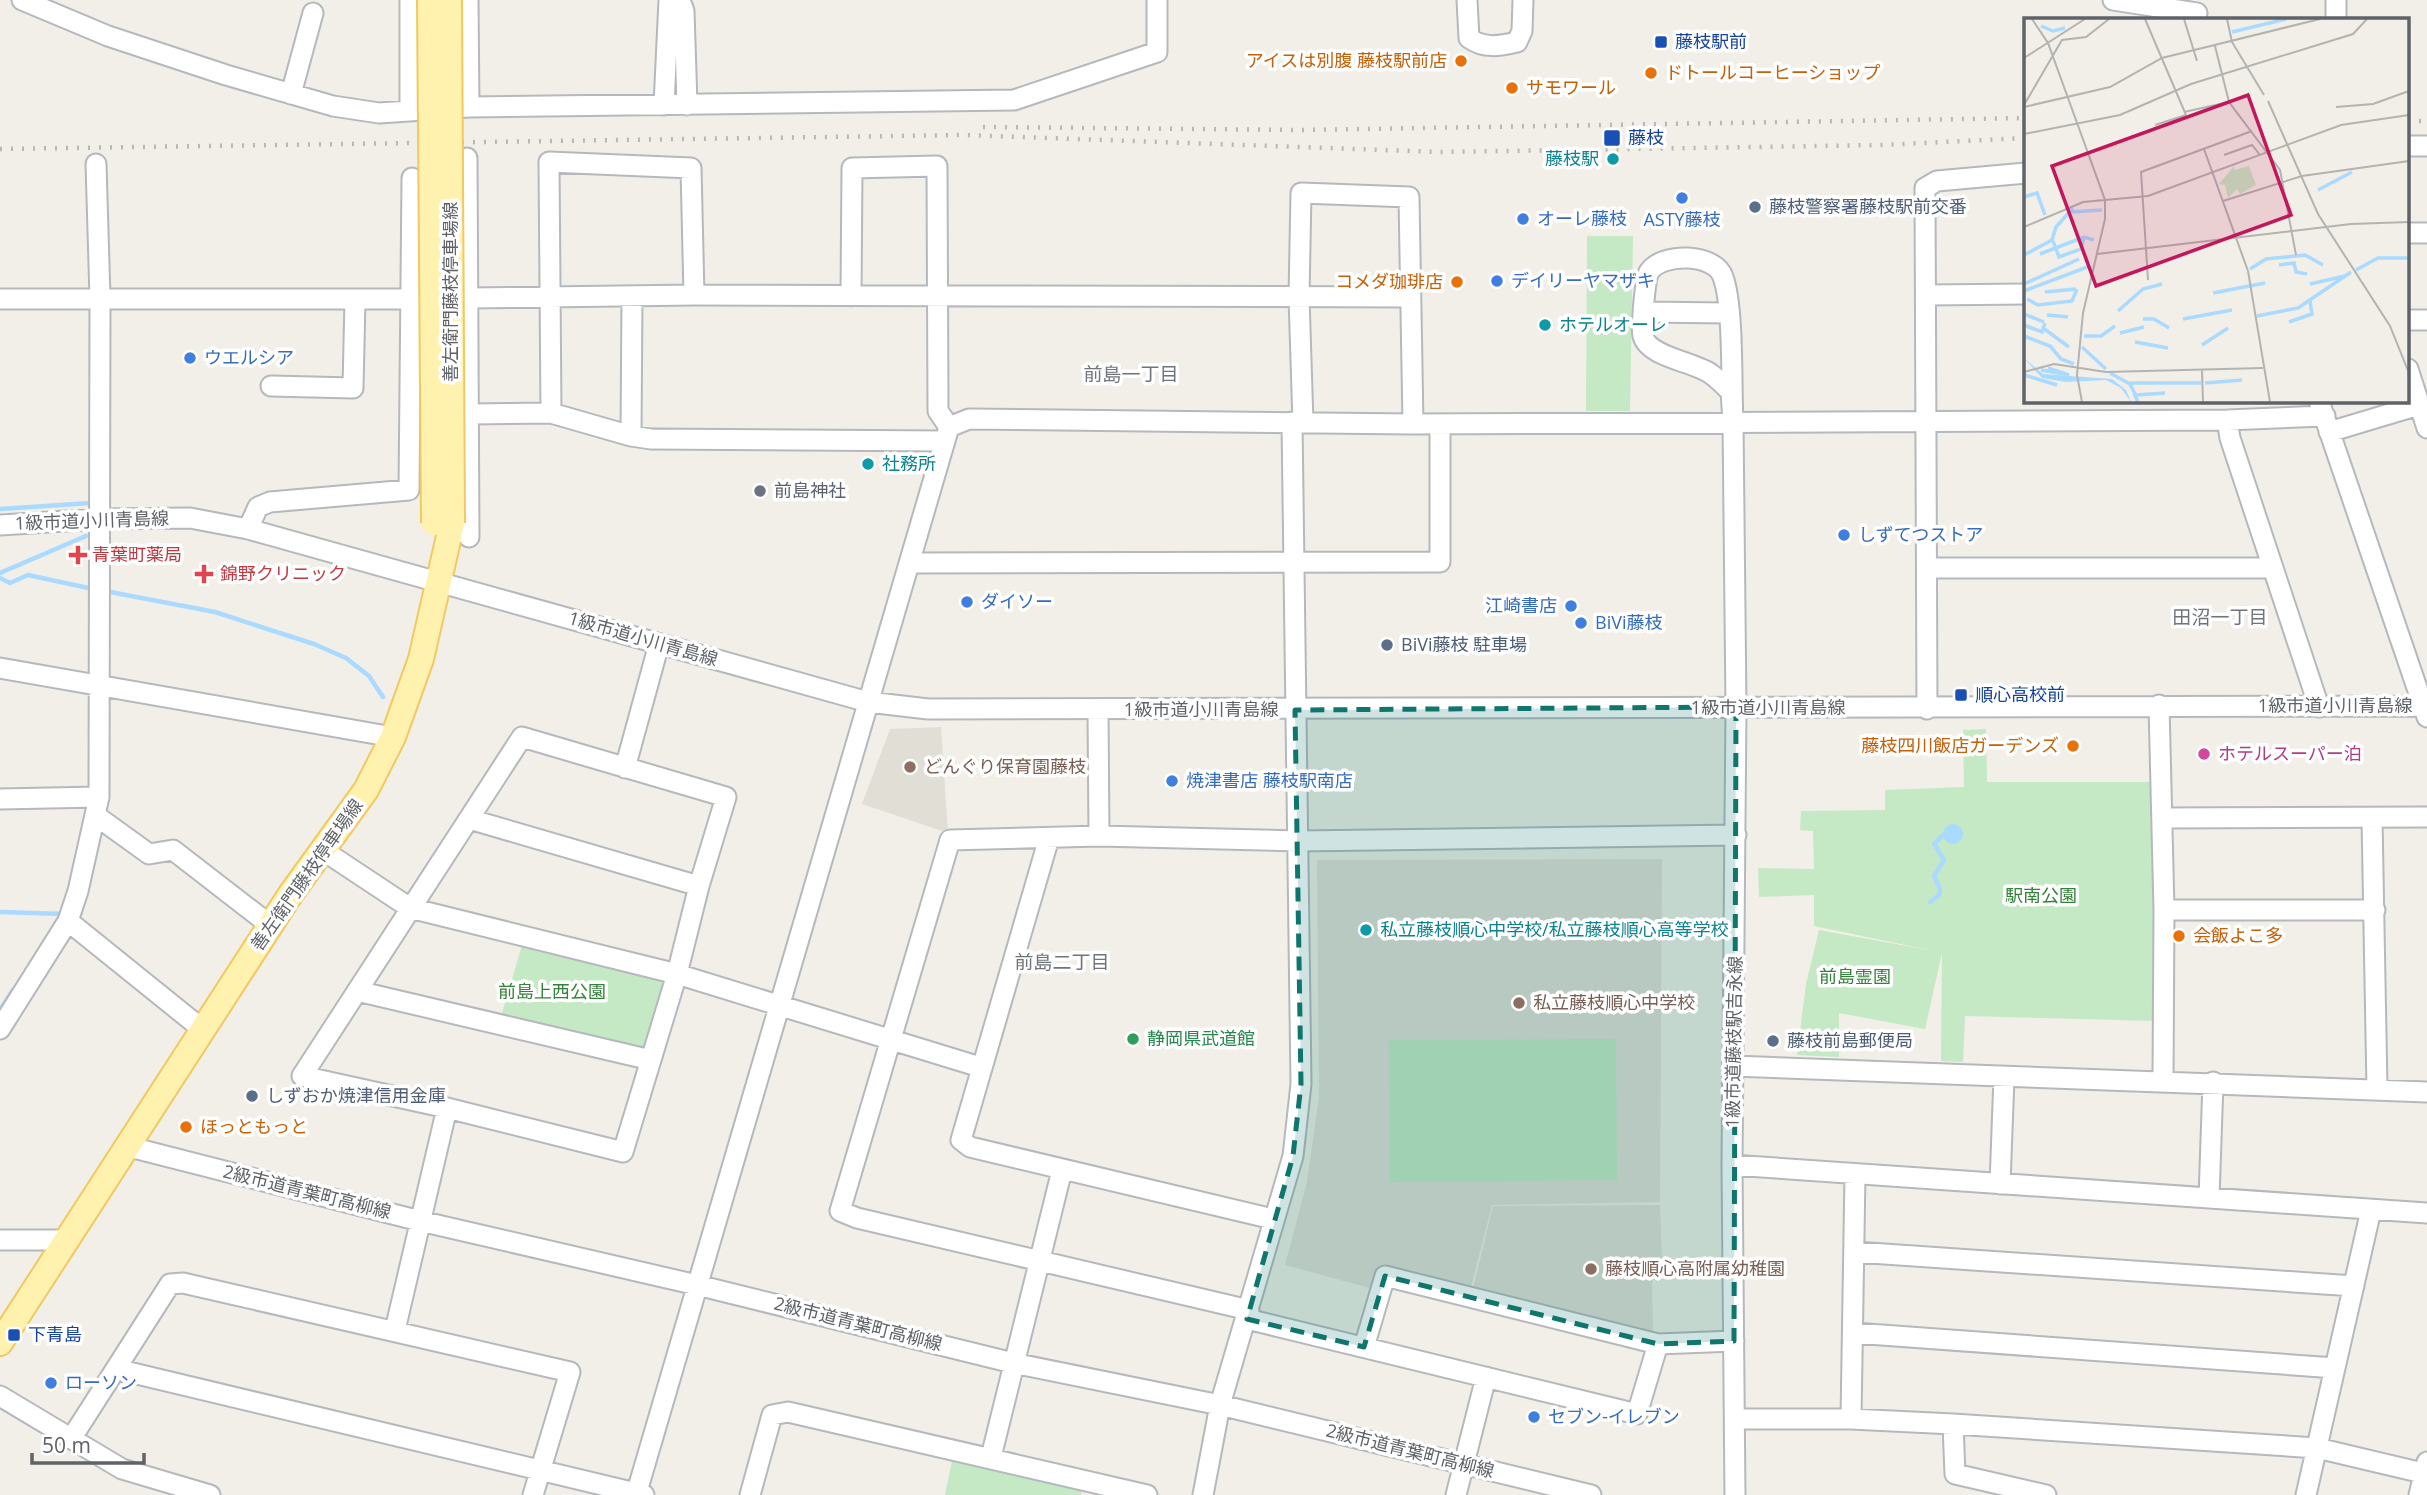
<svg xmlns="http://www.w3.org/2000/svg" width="2427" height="1495" viewBox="0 0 2427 1495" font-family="'Open Sans','Noto Sans JP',sans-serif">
<rect width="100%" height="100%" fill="#f1efe8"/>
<!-- education -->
<path fill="#e1ded6" d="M941 727 948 833 862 804 890 729Z
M1662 859 1660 1202 1492 1205 1471 1287 1380 1270 1370 1288 1285 1265 1307 1182 1319 1097 1317 860Z
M1660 1205 1662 1262H1704L1705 1277 1652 1275 1653 1336 1473 1289 1493 1206Z"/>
<!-- green -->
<path fill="#c5e8c5" d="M1587 236H1633L1630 411H1586Z
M1986 729 1987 782H2156L2155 1021 1965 1016 1963 1062 1941 1061 1942 953 1925 1029 1839 1013V1057L1797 1055 1806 984 1819 930 1934 951 1814 926V895L1759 897 1758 868 1814 869 1813 831 1800 830 1801 811 1885 810V790L1964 787 1963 730Z
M522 945 669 980 647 1052 500 1020Z
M1616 1039 1617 1180 1390 1182 1389 1040Z
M953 1456 1082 1490 1081 1495H945Z"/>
<!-- water -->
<path fill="#aadaff" d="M1943 834a10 10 0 1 1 20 0a10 10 0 1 1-20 0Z"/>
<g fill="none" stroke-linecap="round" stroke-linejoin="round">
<!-- stream -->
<path stroke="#aadaff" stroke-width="4.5" d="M0 509 91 503
M0 573 86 536
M0 578 10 583 28 575 93 589
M105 591 215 612 314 644 346 658 369 676 383 697
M1930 902 1939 895 1940 889 1934 876 1944 860 1934 844 1943 835
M0 912 65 914
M77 918 100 935
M0 1010 13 990"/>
<!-- minor casing -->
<g stroke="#b5b8bc" stroke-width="23">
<path id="minor" d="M22 0 108 36 226 75 333 106 379 113 469 107 1014 100 1157 52V0
M410 0V110
M468 0 469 107
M680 0 684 11 687 105
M1467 0 1469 38C1484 49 1500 46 1517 42L1522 31 1523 0
M2113 0 2197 13
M2336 0V19
M291 94 313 13
M664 105 669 0
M2408 146H2427
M467 158 469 537
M2408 233H2427
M694 295 691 168 549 162 551 413 631 436 651 439 944 441
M1927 295 2026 294
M851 296 852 168 937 166 938 411 949 427
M470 298 694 295 1410 297
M0 299H405
M1644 312 1728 313
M2408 320H2427
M2408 369 2427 428
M271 386 353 388 355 299
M2319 401 2427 717
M470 414 551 413
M2227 420 2230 438 2319 707
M1733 421C1731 386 1734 307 1723 277 1715 253 1662 252 1649 272 1645 279 1641 328 1643 336 1648 357 1695 362 1711 374 1718 379 1725 386 1731 392L1733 421 1736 707 1732 1165 1735 1495
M1303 423 1299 297 1301 193 1409 197 1413 424
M2329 432 2419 405
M631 436 632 296
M0 525 98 519 190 518 248 529 868 702 928 709 2427 706
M248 529 258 507 270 502 409 490 412 178
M910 563 1440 562V424
M1927 568H2271
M0 668 393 737
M2159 705 2164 910 2163 1081
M1927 709 1925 188 1937 181 2026 173
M1098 710 1099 836
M522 737 726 797 699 886 677 974 623 1152 447 1108 302 1076Z
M625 768 659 644
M0 799 99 797
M95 815 149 854 173 850 270 925
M2163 818 2427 817
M2372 818 2377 1089
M469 819 699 886
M1049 838 961 1140 970 1147 1273 1219
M324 851 410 908 677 974 980 1067
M2164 910H2375
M68 921 202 1029
M357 991 651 1060
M0 1029 68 921 78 891 99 797 100 298 96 164
M1733 1066 2427 1092
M126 1146 420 1221 697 1285 1013 1363 1220 1405 1591 1495
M1732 1165 2427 1213
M2000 1184 2004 1077
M2209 1198 2213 1082
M0 1240H65
M1855 1252 2354 1286
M1249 1310 857 1218 840 1211 950 840 1099 836 1299 841 1736 835
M1247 1319 1637 1414 1658 1344
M395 1330 447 1108
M1854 1333 2335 1368
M1364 1347 1385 1276 1658 1344 1734 1341
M116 1369 644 1495
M0 1396 122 1469 210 1495
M1735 1419H1851L1953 1424 2317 1448 2427 1474
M1851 1419 1855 1174
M1953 1424 1955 1474 2046 1495
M71 1439 170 1284 183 1283 570 1372 533 1495
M991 1457 1062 1170
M636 1495 949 427 969 419 1413 424 2227 420 2325 416
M750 1495 772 1415 788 1412 1147 1495
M1203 1495 1220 1405 1293 1156 1301 1084 1292 422
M1456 1495 1486 1377
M2306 1495 2371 1210
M2419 1495 2427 1462"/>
</g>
<!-- major casing -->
<g stroke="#f2c960" stroke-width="28">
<path id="major" d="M0 1343 290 895 366 790 393 737 421 659 452 523"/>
</g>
<!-- minor -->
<use href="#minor" stroke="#fff" stroke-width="19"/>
<!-- major -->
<use href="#major" stroke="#fff2af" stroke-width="24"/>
<!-- rail -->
<path stroke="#b6b7b8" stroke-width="4.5" stroke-dasharray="2 9" stroke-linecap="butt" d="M2408 121H2427
M983 127 1300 130 2026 118
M0 149 964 135 1440 152 1882 145 2026 138"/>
<!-- major-bridge casing -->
<g stroke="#f2c960" stroke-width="28" stroke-linecap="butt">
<path id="major-bridge" d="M430 0 434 523
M449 0 452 523"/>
</g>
<!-- major-bridge -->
<use href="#major-bridge" stroke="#fff2af" stroke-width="24"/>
</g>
<!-- marked area -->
<path fill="#0f766e" fill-opacity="0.2" stroke="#0f766e" stroke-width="5" stroke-dasharray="14 9" stroke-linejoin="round" d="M1736 707 1734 1341 1658 1344 1385 1276 1364 1347 1247 1319 1293 1156 1301 1084 1295 710Z"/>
<!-- markers -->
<g fill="#1a4fb4" stroke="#fff" stroke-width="2.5">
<rect x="1654" y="35" width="14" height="14" rx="3.5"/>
<rect x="1603" y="129" width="18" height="18" rx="3.5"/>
<rect x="1954" y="688" width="14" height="14" rx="3.5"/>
<rect x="7" y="1328" width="14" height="14" rx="3.5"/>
</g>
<g fill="#e8710a" stroke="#fff" stroke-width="2.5">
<circle cx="1461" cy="61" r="7"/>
<circle cx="1651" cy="73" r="7"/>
<circle cx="1512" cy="88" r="7"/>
<circle cx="1457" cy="282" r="7"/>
<circle cx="2073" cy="746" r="7"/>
<circle cx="2179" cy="936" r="7"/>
<circle cx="186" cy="1127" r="7"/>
</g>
<g fill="#0f9aa8" stroke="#fff" stroke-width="2.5">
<circle cx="1613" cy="159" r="7"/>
<circle cx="1545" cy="325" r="7"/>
<circle cx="868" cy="464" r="7"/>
<circle cx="1366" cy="930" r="7"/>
</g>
<g fill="#3f7fe0" stroke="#fff" stroke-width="2.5">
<circle cx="1682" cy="198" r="7"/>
<circle cx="1523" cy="219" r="7"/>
<circle cx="1497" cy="281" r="7"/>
<circle cx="190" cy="358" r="7"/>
<circle cx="1844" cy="535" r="7"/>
<circle cx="967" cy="602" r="7"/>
<circle cx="1571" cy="606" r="7"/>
<circle cx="1581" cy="623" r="7"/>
<circle cx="1172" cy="781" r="7"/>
<circle cx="51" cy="1383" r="7"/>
<circle cx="1534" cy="1417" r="7"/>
</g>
<g fill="#5c6f8a" stroke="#fff" stroke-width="2.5">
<circle cx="1755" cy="207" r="7"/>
<circle cx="1387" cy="645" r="7"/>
<circle cx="1773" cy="1041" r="7"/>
<circle cx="252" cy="1096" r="7"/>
</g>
<circle fill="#6b7280" stroke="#fff" stroke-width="2.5" cx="760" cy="491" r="7"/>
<g fill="#e0444e" stroke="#fff" stroke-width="2.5">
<path d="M74.5 544.5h7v7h7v7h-7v7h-7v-7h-7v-7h7z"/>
<path d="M200.5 563.5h7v7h7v7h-7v7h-7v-7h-7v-7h7z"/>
</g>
<circle fill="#d1479c" stroke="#fff" stroke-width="2.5" cx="2204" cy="754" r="7"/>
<g fill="#8d6e63" stroke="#fff" stroke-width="2.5">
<circle cx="910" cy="767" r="7"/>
<circle cx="1519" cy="1003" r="7"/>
<circle cx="1591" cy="1269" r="7"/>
</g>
<circle fill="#2e9e5b" stroke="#fff" stroke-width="2.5" cx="1133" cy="1039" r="7"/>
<g text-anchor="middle" stroke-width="7" stroke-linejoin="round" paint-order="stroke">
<!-- transit labels -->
<g font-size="18" fill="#164399" stroke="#fff" text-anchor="start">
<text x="1675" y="48">藤枝駅前</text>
<text x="1628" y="144">藤枝</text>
<text x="1975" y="701">順心高校前</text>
<text x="28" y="1341">下青島</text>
</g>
<!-- food labels -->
<g font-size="18" fill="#c56008" stroke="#fff" text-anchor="start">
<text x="1447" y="67" text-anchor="end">アイスは別腹 藤枝駅前店</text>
<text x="1665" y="79">ドトールコーヒーショップ</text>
<text x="1526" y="94">サモワール</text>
<text x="1443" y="288" text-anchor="end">コメダ珈琲店</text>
<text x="2059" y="752" text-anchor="end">藤枝四川飯店ガーデンズ</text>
<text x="2193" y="942">会飯よこ多</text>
<text x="200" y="1133">ほっともっと</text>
</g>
<!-- culture labels -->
<g font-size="18" fill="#0d838f" stroke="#fff" text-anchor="start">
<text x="1599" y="165" text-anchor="end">藤枝駅</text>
<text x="1559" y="331">ホテルオーレ</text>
<text x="882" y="470">社務所</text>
<text x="1380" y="936">私立藤枝順心中学校/私立藤枝順心高等学校</text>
</g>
<!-- service labels -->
<g font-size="18" fill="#4e5e75" stroke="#fff" text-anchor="start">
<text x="1769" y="213">藤枝警察署藤枝駅前交番</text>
<text x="1401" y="651">BiVi藤枝 駐車場</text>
<text x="1787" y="1047">藤枝前島郵便局</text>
<text x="266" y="1102">しずおか焼津信用金庫</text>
</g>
<!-- shop labels -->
<g font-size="18" fill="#366cbe" stroke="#fff" text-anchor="start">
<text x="1537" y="225">オーレ藤枝</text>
<text x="1682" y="226" text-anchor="middle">ASTY藤枝</text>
<text x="1511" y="287">デイリーヤマザキ</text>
<text x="204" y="364">ウエルシア</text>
<text x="1858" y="541">しずてつストア</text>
<text x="981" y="608">ダイソー</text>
<text x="1557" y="612" text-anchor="end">江崎書店</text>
<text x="1595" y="629">BiVi藤枝</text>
<text x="1186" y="787">焼津書店 藤枝駅南店</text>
<text x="65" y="1389">ローソン</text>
<text x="1548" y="1423">セブン-イレブン</text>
</g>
<!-- street labels -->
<g font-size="18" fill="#5f6368" stroke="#fff">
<text transform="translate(451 292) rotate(-90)" y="6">善左衛門藤枝停車場線</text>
<text transform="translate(92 521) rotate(-2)" y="6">1級市道小川青島線</text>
<text transform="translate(643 639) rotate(16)" y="6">1級市道小川青島線</text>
<text x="2335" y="712">1級市道小川青島線</text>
<text x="1768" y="714">1級市道小川青島線</text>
<text x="1201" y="716">1級市道小川青島線</text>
<text transform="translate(307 875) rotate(-55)" y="6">善左衛門藤枝停車場線</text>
<text transform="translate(1734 1042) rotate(-89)" y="6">1級市道藤枝駅吉永線</text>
<text transform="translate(307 1192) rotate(14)" y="6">2級市道青葉町高柳線</text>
<text transform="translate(858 1324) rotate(14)" y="6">2級市道青葉町高柳線</text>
<text transform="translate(1410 1451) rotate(14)" y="6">2級市道青葉町高柳線</text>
</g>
<!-- worship labels -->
<g font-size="18" fill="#5b616d" stroke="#fff" text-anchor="start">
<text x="774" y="497">前島神社</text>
</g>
<!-- health labels -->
<g font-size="18" fill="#be3a42" stroke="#fff" text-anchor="start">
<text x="92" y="561">青葉町薬局</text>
<text x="220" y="580">錦野クリニック</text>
</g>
<!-- hotel labels -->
<g font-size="18" fill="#b23c85" stroke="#fff" text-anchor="start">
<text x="2218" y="760">ホテルスーパー泊</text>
</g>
<!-- education labels -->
<g font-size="18" fill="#785e54" stroke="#fff" text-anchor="start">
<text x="924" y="773">どんぐり保育園藤枝</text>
<text x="1533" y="1009">私立藤枝順心中学校</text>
<text x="1605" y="1275">藤枝順心高附属幼稚園</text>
</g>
<!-- park labels -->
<g font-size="18" fill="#348238" stroke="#fff">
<text x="2041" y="902">駅南公園</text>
<text x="1855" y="983">前島霊園</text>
<text x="552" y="998">前島上西公園</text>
</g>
<!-- leisure labels -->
<g font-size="18" fill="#27864d" stroke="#fff" text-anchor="start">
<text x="1147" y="1045">静岡県武道館</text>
</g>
<!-- neighbourhood labels -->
<g font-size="19" fill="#70757a" stroke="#fff">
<text x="1131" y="381">前島一丁目</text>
<text x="2220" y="624">田沼一丁目</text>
<text x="1062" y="969">前島二丁目</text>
</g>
</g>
<!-- overview -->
<g transform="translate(2024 18)">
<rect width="385" height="385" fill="#f1efe8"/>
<path d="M210 148 211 152 225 148 232 167 216 176 213 171 204 180 201 167 195 166Z" fill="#c5e8c5"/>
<path d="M0 340 19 356 88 361 102 372 107 384 97 370 82 362 42 364 18 360Z" fill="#aadaff"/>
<path fill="none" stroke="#aadaff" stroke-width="3.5" d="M17 8 29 13 41 10M208 14 262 1M294 172 328 154M0 179 13 175 21 197M46 194 78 192M29 223 35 239 57 231 60 219M16 236 60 219 70 222M0 237 28 222 32 209 49 190M255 247 270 245 272 254 283 256M226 251 242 241 281 237 299 247M332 252 354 240H385M0 266 55 241M286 266 321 258M0 273 66 248M21 274 52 271M189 275 241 265M3 281 14 287 48 283 53 271M94 293 119 271 138 266M0 296 20 304M23 297 44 299M233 298 274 290 327 254M119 301H130L145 310M159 301 208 292M265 304 288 296 286 283M0 307 18 314 21 305M19 310 45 329M96 315 120 309M0 318 26 328 37 341 50 346M60 318H77L91 308M111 324 144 330M178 327 204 310M58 329 82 351M17 352 45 357 24 350M86 355 106 366 111 376M0 357 33 367M106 365H177M181 365 218 362M114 384 111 377 141 375"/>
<path fill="none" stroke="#b3b3b1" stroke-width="2" d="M8 1 24 25 81 182V201L59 295 53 357 58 384M121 1 162 97M160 1 173 43M203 1 208 24 240 77M191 28 205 84 256 152 272 237M0 40 61 1M244 83 294 196 366 308 385 355M0 87 38 22 62 19 85 1M0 89 86 69 138 40 296 1M312 89 349 86 385 73M160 94 205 84M131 107 162 97M0 116 96 97 167 66 329 16 343 1M180 131 224 253 246 384M200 137 228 127 236 137M199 183 278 158 385 143M0 209 59 184 124 178 317 107 385 97M73 236 327 206 385 204M124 262 117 154 228 113M178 352 179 384M0 354 30 346 82 354 239 350"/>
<path fill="#c2185b" fill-opacity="0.15" stroke="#c2185b" stroke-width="3.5" d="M224 77 267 197 72 268 28 148Z"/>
<rect width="385" height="385" fill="none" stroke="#5f6368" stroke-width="3.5"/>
</g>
<!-- scale -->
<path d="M32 1453v10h112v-10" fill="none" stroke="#5f6368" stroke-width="3.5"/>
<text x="42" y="1453" font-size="21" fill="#5f6368" stroke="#ffffff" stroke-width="5" paint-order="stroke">50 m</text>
</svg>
